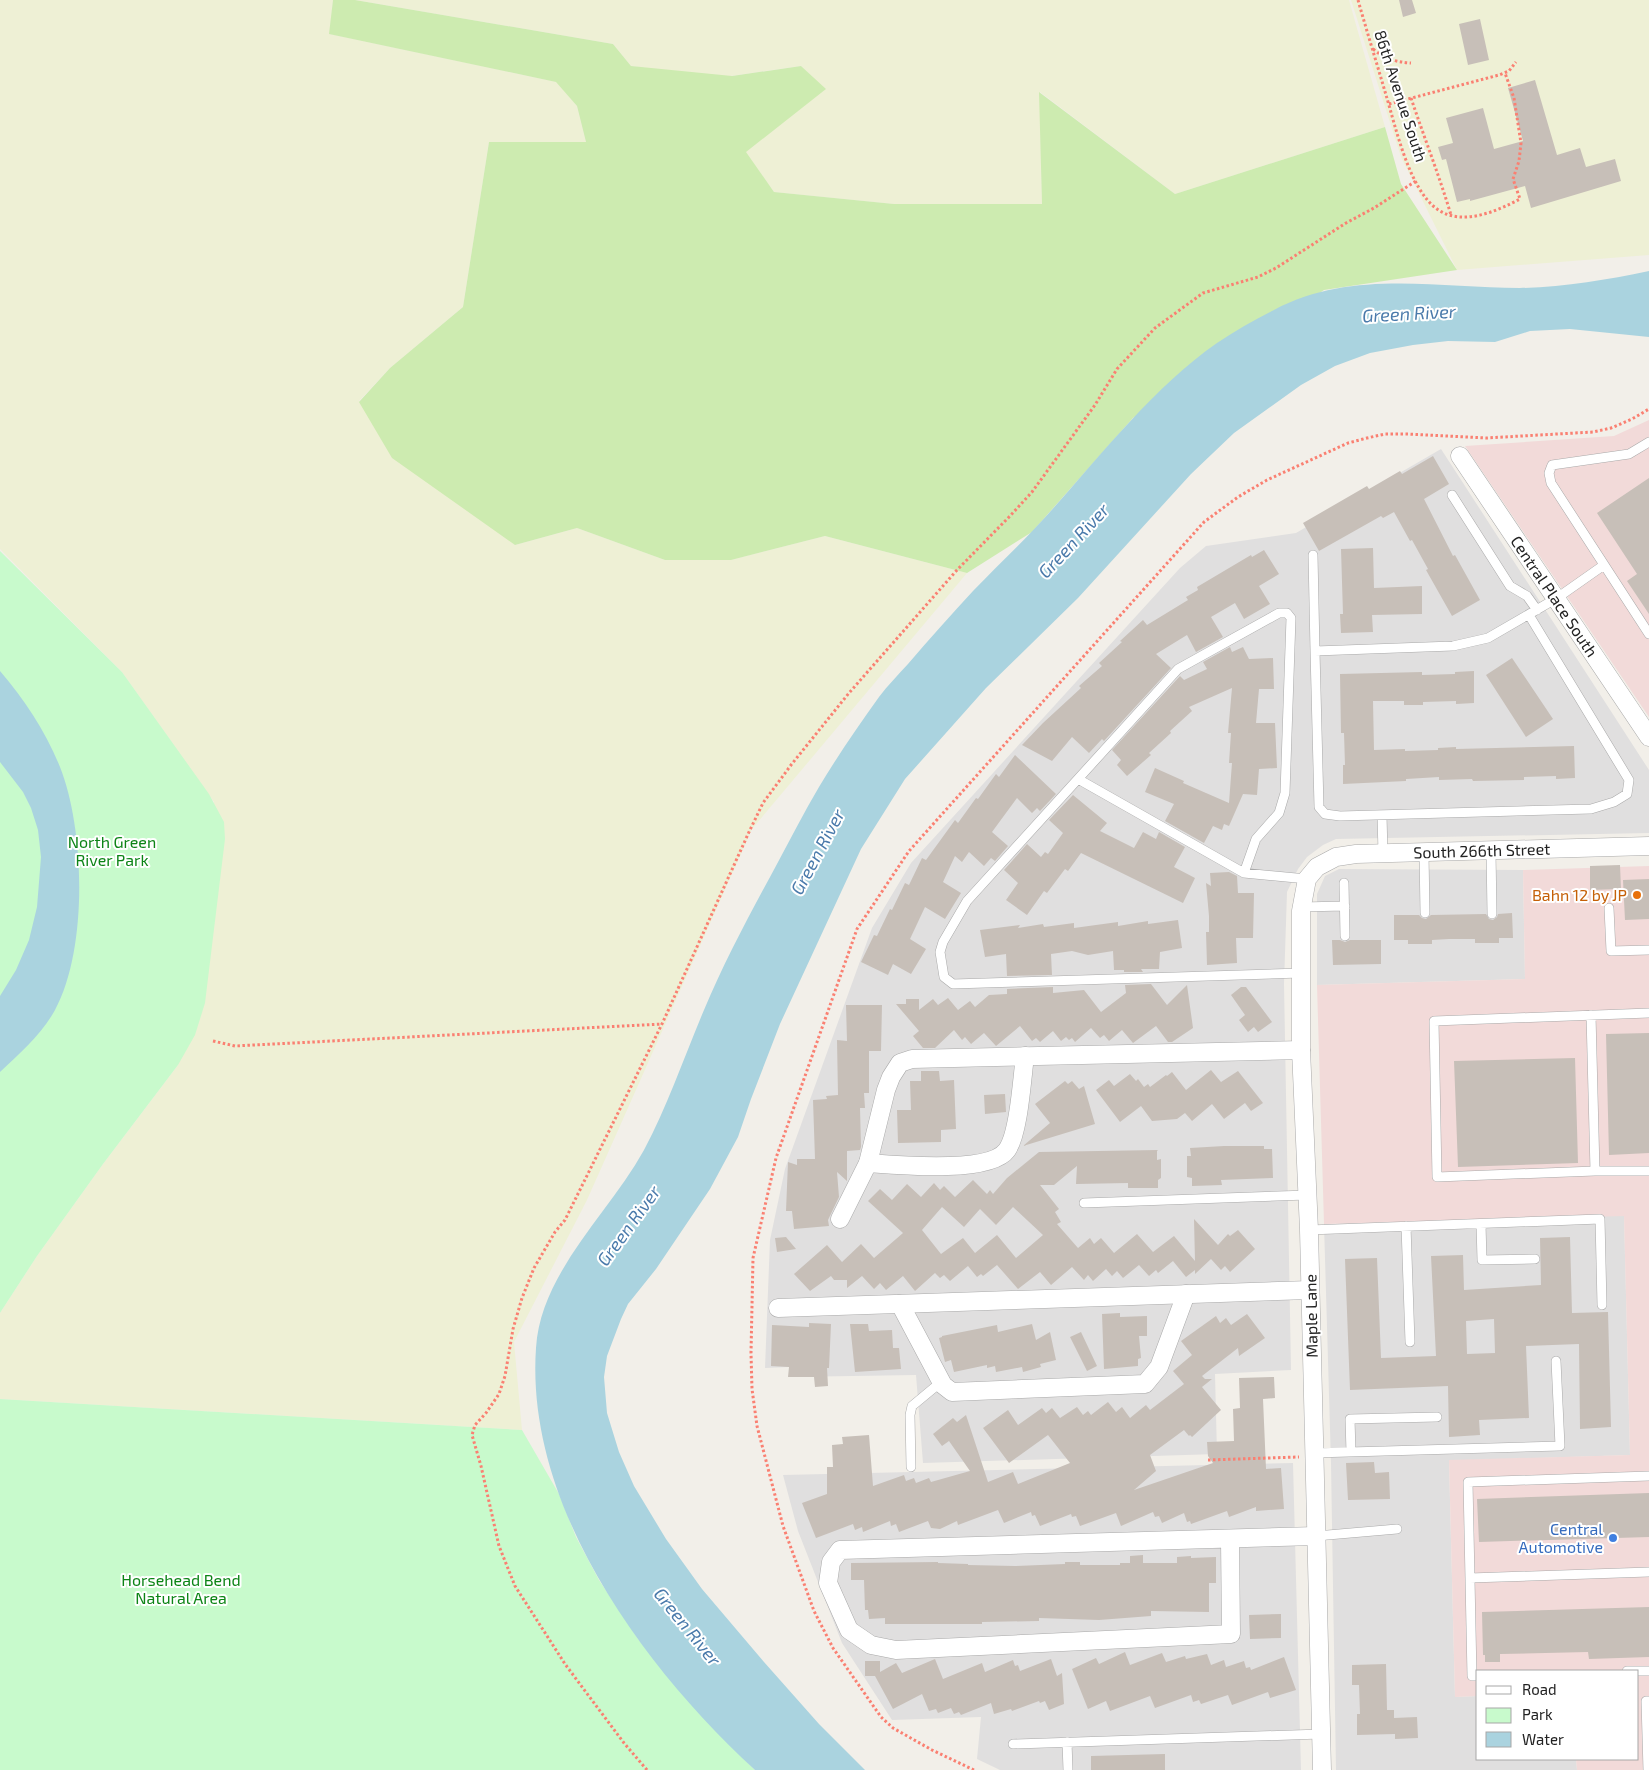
<svg xmlns="http://www.w3.org/2000/svg" width="1649" height="1770" viewBox="0 0 1649 1770" font-family="'Exo 2',sans-serif">
<rect width="100%" height="100%" fill="#f2efe9"/>
<!-- residential -->
<path fill="#e0dfdf" d="M1441 449 1649 770V833L1336 839 1323 845 1307 857 1298 869 1287 892 1284 984 1291 1370 1215 1374 1217 1454 923 1463 916 1375 790 1377 789 1367 765 1368 770 1240 785 1169 872 928 911 863 1180 568 1206 546 1296 533Z
M1339 869 1523 870 1525 979 1317 985V894L1325 876Z
M1624 1215 1630 1455 1449 1461 1455 1697 1478 1696V1759H1576L1577 1770H1336L1331 1463 1324 1224Z
M1293 1463 1301 1770H1000L977 1759 981 1717 892 1720 842 1643 798 1531 783 1475Z"/>
<!-- commercial -->
<path fill="#f2dad9" d="M1649 420V717L1465 446 1614 436Z
M1649 866V1770H1577L1576 1759H1638V1671H1478V1696L1455 1697 1449 1460 1630 1455 1624 1216 1324 1224 1317 985 1525 979 1523 870Z"/>
<!-- farmland -->
<path fill="#eef0d5" d="M0 0H333L330 34 557 82 577 106 586 142H489L463 307 390 368 359 401 515 545 577 528 665 560H730L825 536 967 573 752 829 587 1200 514 1342 522 1430 0 1399V1313L37 1256 103 1164 178 1065 214 802 122 672 0 549Z
M355 0H1349L1385 127 1175 194 1040 92 1042 204H894L774 192 745 152 825 89 801 66 717 78 631 66 613 44Z
M1351 0H1649V255L1457 270 1401 157Z"/>
<!-- grass -->
<path fill="#cdebb0" d="M333 0H355L613 44 631 66 732 76 801 66 826 89 746 152 774 192 894 204H1042L1039 92 1175 194 1385 127 1401 184 1457 270 1324 290 1133 418 1032 532 967 573 825 536 731 560H665L577 528 515 545 392 458 359 402 390 368 463 307 489 142H586L577 106 556 82 329 34Z"/>
<!-- park -->
<path fill="#c8facc" d="M0 551 122 672 209 794 224 822 225 839 205 1003 195 1035 178 1065 103 1164 37 1256 0 1313Z
M0 1399 522 1430 559 1494 576 1537 599 1580 638 1639 712 1727 755 1770H0Z"/>
<!-- water -->
<path fill="#aad3df" d="M1649 271V337L1570 329 1530 331 1495 342 1448 341 1413 345 1370 353 1335 366 1301 385 1234 433 1191 474 1078 598 986 688 905 779 861 849 780 1024 751 1099 738 1137 710 1189 656 1269 628 1304 621 1319 607 1356 604 1377 607 1413 619 1452 634 1486 666 1539 702 1589 764 1662 819 1724 865 1770H755C644 1668 525 1507 536 1348 541 1272 608 1215 644 1150 668 1105 684 1057 704 1010 725 960 751 912 777 864 791 838 804 812 819 787 837 757 858 726 879 697 888 685 898 675 908 664 929 639 951 615 973 591 998 565 1025 540 1049 513 1101 455 1154 387 1217 343 1235 331 1254 320 1274 310 1351 269 1437 288 1520 288 1564 287 1606 280 1649 271Z
M0 671C25 700 46 732 60 767 85 830 88 949 55 1010 42 1034 20 1053 0 1072V996L16 970 29 940 37 907 41 857 38 830 31 808 23 792 0 762Z"/>
<!-- building -->
<path fill="#c7bfb8" fill-rule="evenodd" d="M1399 0H1412L1416 13 1403 17Z
M1480 19 1489 60 1468 65 1459 24Z
M1535 80 1557 155 1580 148 1586 167 1615 159 1621 181 1531 208 1525 186 1470 201V199L1457 202 1446 159 1442 160 1438 147 1453 143 1446 118 1483 108 1494 149 1523 141 1508 88Z
M1433 456 1449 484 1424 499 1453 556 1455 555 1480 600 1452 616 1426 570 1428 569 1412 540 1410 541 1394 512 1383 518 1381 516 1319 551 1303 523 1367 486 1369 489 1400 471 1402 474Z
M1649 478V614L1627 581 1637 574 1597 513Z
M1373 548 1374 588 1422 586V614L1372 615 1373 632 1341 633 1340 614H1343L1341 549Z
M1264 550 1279 574 1259 586 1270 604 1244 619 1235 603 1211 617 1223 637 1196 652 1187 635 1156 654 1171 668 1104 741 1102 739 1089 753 1072 737 1052 761 1022 745 1043 723 1081 688 1079 686 1102 666 1099 663 1122 642 1120 641 1143 620 1147 625 1188 600 1186 597 1198 590 1197 587 1251 555 1252 557Z
M1230 647 1232 652 1243 647 1249 659 1273 658 1274 689H1259L1256 723H1275L1277 768 1259 769 1257 795 1243 794 1229 826 1224 824 1222 830 1213 826 1204 843 1165 821 1174 804 1145 792 1155 768 1184 781 1183 783 1229 803 1232 763H1229L1231 733H1228L1232 688 1189 707 1192 711 1170 731 1171 733 1149 753 1151 755 1127 776 1117 765 1121 760 1112 750 1180 676 1184 680 1207 669 1203 662Z
M1512 658 1553 719 1526 737 1486 675Z
M1474 671V703L1456 704V701L1423 702V705H1404V701H1373L1374 750 1405 749V751L1438 750V748L1456 747V749L1574 746 1575 778 1556 779V776L1524 777V780L1473 781 1472 779 1439 780V777L1406 779V781L1343 784V765H1345L1344 733H1341L1340 674 1422 672V675L1455 674V672Z
M1015 755 1056 794 1040 811 1037 808 1032 813 1017 798 992 832 1008 846 995 861 991 858 984 866 969 852 962 862 955 856 943 882 961 893 945 919 925 907 910 939 926 949 911 974 893 964 888 975 861 962 874 935 877 936 890 909 892 910 905 883 909 885 922 858 926 860 955 820 958 823 976 798 978 799 996 774 999 777Z
M1073 795 1107 823 1100 831 1134 848 1143 832 1156 839 1159 832 1185 847 1174 867 1195 878 1183 903 1081 853 1068 871 1065 869 1047 893 1044 891 1027 915 1006 900 1018 883 1004 870 1027 844 1041 857 1045 852 1048 854 1063 833 1049 820Z
M1620 865 1621 889 1590 890V866Z
M1229 872 1237 876 1238 893H1254L1253 938H1236L1237 963 1207 965 1206 932H1209V916L1206 883 1211 886 1210 873Z
M1649 879V919L1625 920 1623 880Z
M1512 913 1513 938H1499V943H1475V939H1449L1432 940V944H1408V940H1394V915H1419L1422 918 1426 919 1431 915 1486 914 1489 919 1493 920 1497 917 1498 914Z
M1178 920 1182 948 1160 952 1159 969H1141L1143 972H1124V970H1114L1113 951 1088 955 1072 951 1051 954 1052 975 1007 976 1006 954 985 957 980 930 1020 925 1018 928 1043 924 1044 927 1074 923V928L1118 922V926L1148 921V924Z
M1332 940H1340L1345 942 1350 940H1381V964L1333 965Z
M1151 984 1167 1005 1187 985 1193 1028 1172 1042H1168L1156 1026 1133 1043 1122 1030 1109 1041 1104 1035 1100 1038 1091 1028 1075 1042 1072 1038 1069 1040 1066 1037 1061 1041 1053 1031 1040 1042 1036 1038 1032 1041 1020 1026 996 1046 984 1033 971 1044 965 1037 962 1040 954 1030 935 1048H923L913 1036 919 1031 896 1004H906V999H919V1010L933 999 938 1005 948 998 958 1010 970 1001 975 1007 989 995 1007 994V989L1053 987V993L1084 990 1101 1012 1126 993 1125 985Z
M1241 987H1246L1272 1022 1258 1032 1254 1027 1248 1032 1239 1020 1245 1015 1231 995Z
M846 1005H882L881 1051H869V1093H864L865 1108H860L861 1147 860 1150 847 1151V1181L837 1172 839 1197 828 1220 829 1226 794 1229 792 1211H786L788 1162 797 1165V1159H815L813 1100 827 1099 826 1096 838 1095 837 1040 847 1041Z
M1649 1033V1153L1609 1155 1606 1034Z
M1575 1058 1578 1163 1458 1167 1454 1061Z
M1211 1070 1221 1082 1238 1071 1263 1103 1251 1111 1245 1103 1224 1119 1212 1104 1192 1121 1185 1113 1177 1119 1152 1121 1141 1106 1120 1122 1096 1090 1109 1080 1114 1086 1130 1074 1136 1081 1138 1079 1144 1087 1148 1084 1150 1087 1166 1075 1167 1076 1172 1072 1186 1090Z
M921 1071H939L940 1081 954 1080 956 1129 941 1130V1142L898 1143 897 1110H911L910 1081H921Z
M1065 1081 1068 1084 1072 1081 1079 1089 1084 1086 1095 1124 1023 1146 1050 1123 1035 1104Z
M1005 1094 1006 1112 985 1114 984 1095Z
M1224 1146H1264V1149H1272L1273 1178 1221 1180 1222 1185 1192 1186V1178L1187 1177V1156H1191L1190 1148Z
M1158 1150 1157 1151V1160L1161 1159V1178L1158 1180V1188H1128V1183L1076 1184 1077 1166 1054 1185H1040L1059 1209 1055 1212 1061 1222 1057 1224 1078 1248 1090 1238 1094 1244 1101 1238 1114 1253 1137 1234 1153 1252 1174 1236 1195 1261 1194 1219 1218 1245 1228 1234 1230 1236 1238 1230 1255 1249 1230 1272 1225 1266 1221 1270 1211 1259 1195 1274V1270L1186 1277 1173 1261 1158 1273 1156 1270 1149 1276 1139 1265 1123 1278 1117 1271 1112 1276 1106 1269 1093 1281 1088 1275 1084 1280 1072 1267 1051 1285 1040 1272 1018 1289 997 1265 983 1276 981 1274 977 1277 968 1266 950 1281 944 1275 940 1278 935 1273 915 1291 903 1276 886 1290 880 1283 874 1289 862 1276 847 1288V1280H834L831 1276 810 1291 794 1274 827 1245 842 1262 861 1244 874 1258 903 1233 868 1201 880 1189 892 1200 907 1184 921 1197 934 1183 940 1190 944 1186 955 1197 973 1180 987 1194 990 1190 993 1194 1007 1178 1039 1152ZM942 1207 964 1227 980 1209 996 1225 1013 1207 1043 1235 1016 1258 997 1235 975 1253 963 1238 941 1254 922 1230Z
M786 1237 796 1249 777 1252 775 1238Z
M1570 1237 1572 1313 1608 1312 1611 1427 1580 1429 1579 1344 1526 1346 1529 1418 1479 1420 1480 1435 1449 1437 1448 1386 1350 1390 1345 1259 1377 1258 1381 1358 1436 1356 1431 1256 1463 1255 1464 1290 1541 1285 1540 1238ZM1494 1319 1495 1353 1467 1354 1466 1321Z
M1120 1313V1317L1147 1316V1336H1139L1141 1358 1138 1359V1366L1104 1369 1102 1314Z
M1247 1314 1265 1338 1239 1356 1238 1348 1202 1376 1205 1379H1212L1202 1387 1221 1410 1192 1437 1190 1435 1189 1436 1184 1430 1150 1455 1156 1471 1134 1490 1213 1463 1208 1456 1207 1442 1234 1441 1233 1409 1240 1408 1239 1378 1274 1377 1275 1398 1263 1399 1266 1469 1281 1468 1284 1509 1256 1511V1507L1229 1517 1227 1511 1191 1524 1190 1521 1187 1522 1184 1513 1162 1523 1159 1516 1155 1517 1153 1512 1121 1526 1116 1513 1080 1526 1076 1516 1072 1517 1071 1514 1040 1526 1035 1515 1032 1516 1031 1512 1004 1523 998 1510 958 1525 957 1521 940 1529 931 1528 928 1521 899 1532 896 1524 891 1526 890 1521 863 1532 862 1527 855 1530 853 1524 816 1538 802 1503 827 1494V1467H833L832 1445 843 1444 842 1437 869 1435 873 1486 904 1475 906 1481 914 1478 916 1483 929 1478 931 1482 970 1471 949 1441 942 1446 933 1434 953 1418 957 1422 966 1415 988 1482 1013 1472 1018 1484 1070 1463 1048 1435 1009 1463 983 1428 1008 1410 1018 1425 1042 1408 1046 1413 1052 1408 1060 1418 1077 1407 1083 1415 1088 1411 1091 1415 1108 1402 1116 1412 1122 1407 1130 1418 1146 1405 1150 1410 1184 1384 1173 1371 1192 1355 1181 1341 1216 1316 1220 1323 1226 1318 1231 1325Z
M809 1323 831 1324 829 1368H827L828 1386 815 1387 814 1377H788L789 1367 771 1366 772 1325 809 1327Z
M850 1324H868L869 1331 892 1330 893 1348H899L901 1369 855 1372Z
M1032 1324 1036 1340 1050 1332 1056 1360 1040 1364 1041 1367 1023 1372 1022 1367 996 1372 995 1366 987 1368V1365L954 1372 951 1360 945 1362 939 1338 942 1337V1336L997 1325 998 1332Z
M1081 1332 1097 1366 1087 1371 1070 1337Z
M1374 1462 1375 1473 1389 1472 1390 1499 1348 1500 1346 1463Z
M1649 1493V1537L1479 1542 1477 1499Z
M1143 1555V1563H1177V1557L1191 1556V1558L1216 1557V1583H1209V1612L1151 1611V1616L1099 1620 1039 1618V1621L982 1622V1624H885V1618L869 1619 868 1610H865L864 1580H851V1563L938 1562V1563L968 1564V1565L1015 1566 1065 1564V1562H1080V1565H1120V1563H1130V1556Z
M1649 1607V1657L1589 1659 1588 1652 1500 1654V1662H1485V1655H1483L1482 1612Z
M1281 1614V1638L1250 1639 1249 1615Z
M1125 1652 1130 1665 1162 1653 1166 1662 1185 1656 1186 1659 1207 1654 1211 1665 1224 1660 1226 1667 1244 1661 1246 1668 1250 1667 1251 1670 1284 1657 1296 1690 1270 1698 1268 1692 1232 1705 1228 1695 1201 1704 1199 1700 1193 1702 1191 1695 1155 1708 1150 1696 1110 1711 1106 1701 1088 1709 1072 1669 1096 1658 1099 1664Z
M935 1659 943 1679 982 1663 985 1672 1013 1660 1015 1666 1018 1665 1020 1671 1051 1659 1057 1676 1062 1673 1064 1704 1049 1710 1045 1701 1040 1703 1039 1701 1012 1711 1011 1709 994 1714 991 1703 961 1715 959 1712 954 1714 951 1708 938 1713 936 1709 929 1711 922 1694 893 1709 875 1676H865V1661H880V1672L896 1663 902 1673Z
M1386 1664 1387 1710H1394V1718L1417 1717 1418 1738 1395 1739V1734L1357 1735V1714H1360L1359 1685H1352V1665Z
M1165 1754V1770H1091V1756Z"/>
<g fill="none" stroke-linecap="round" stroke-linejoin="round">
<!-- service casing -->
<g stroke="#a9a9a9" stroke-width="10">
<path id="service" d="M1649 442 1629 454 1552 465 1549 473 1551 483 1649 634
M1452 495 1510 586 1527 596 1537 610
M1313 555 1315 651 1453 646 1488 638 1557 598 1604 565
M1315 651 1319 807 1325 814 1340 816 1591 809 1614 802 1627 794 1629 780 1529 615
M1078 779 1244 873
M1382 815 1383 854
M1491 851 1492 914
M1424 853 1425 913
M1344 883 1345 936
M1301 907 1345 906
M1609 908 1611 951 1649 950
M1301 973 953 984 944 977 940 952 943 942 967 901 1178 669 1279 613H1287L1291 618 1285 793 1279 813 1256 839 1244 873 1307 879
M1649 1013 1434 1021 1437 1177 1595 1171H1649
M1591 1015 1595 1171
M1084 1203 1308 1195
M1481 1224 1482 1260 1535 1259
M1406 1226 1410 1342
M1309 1230 1600 1219 1602 1305
M1351 1452 1350 1419 1437 1417
M1314 1453 1560 1446 1556 1361
M911 1467 910 1415 912 1406 941 1382
M1316 1536 1397 1529
M1470 1578 1649 1572
M1627 1671H1649
M1478 1676H1472L1468 1482 1649 1476
M1067 1742 1068 1770
M1013 1744 1321 1734
M1648 1770 1646 1701H1649"/>
</g>
<!-- minor casing -->
<g stroke="#a9a9a9" stroke-width="19">
<g id="minor">
<path id="s1" d="M1460 456 1649 737"/>
<path d="M868 1163C896 1165 990 1174 1007 1150 1019 1133 1022 1078 1025 1056"/>
<path d="M840 1219 868 1163 886 1090 891 1077 900 1063 912 1059 1301 1050"/>
<path d="M900 1304 943 1385 952 1392 1145 1384 1159 1367 1186 1294"/>
<path d="M778 1308 1310 1290"/>
<path d="M1230 1540 1231 1634 896 1650 871 1645 849 1630 828 1583 831 1562 840 1550 1316 1536"/>
<path id="s2" d="M1322 1770 1309 1230 1301 1050V911L1307 879 1317 867 1336 857 1356 854 1649 846"/>
</g>
</g>
<!-- path -->
<path stroke="#fa8072" stroke-width="3" stroke-dasharray="2.5 2.5" stroke-linecap="butt" d="M1358 0C1367 32 1377 64 1386 95 1396 128 1409 189 1437 209 1462 227 1497 211 1520 199L1513 179 1519 161 1521 143 1514 98 1505 73
M1373 49C1385 59 1396 62 1411 63
M1411 98C1424 137 1439 175 1451 215
M1389 104 1499 75 1509 71 1516 62
M213 1041 235 1046 662 1024
M1208 1460 1299 1457
M647 1770 624 1743 565 1664 515 1586 499 1546 481 1466 472 1435 475 1425 486 1413 499 1394 505 1376 513 1329 522 1298 534 1268 555 1232 565 1220 662 1024 749 832 763 803 791 765 849 693 957 570 1010 516 1032 492 1095 405 1117 369 1155 328 1203 293 1258 277 1276 268 1346 223 1374 208 1416 181
M974 1770 932 1750 893 1728 881 1717 833 1648 814 1611 783 1526 757 1426 752 1389 751 1353 753 1258 776 1158 857 929 909 851 1204 522 1238 497 1267 480 1348 443 1367 438 1385 434H1406L1486 438 1593 432 1611 428 1632 419 1649 409"/>
<!-- service -->
<use href="#service" stroke="#fff" stroke-width="9"/>
<!-- minor -->
<use href="#minor" stroke="#fff" stroke-width="18"/>
</g>
<!-- markers -->
<circle fill="#e8710a" stroke="#fff" stroke-width="2" cx="1637" cy="895" r="5"/>
<circle fill="#3f7fe0" stroke="#fff" stroke-width="2" cx="1613" cy="1538" r="5"/>
<g text-anchor="middle" stroke-width="4" stroke-linejoin="round" paint-order="stroke">
<!-- street labels -->
<g font-size="16" fill="#222" stroke="#fff">
<text transform="translate(1401 96) rotate(72)" y="6">86th Avenue South</text>
<text dy="6" stroke="none"><textPath href="#s1" startOffset="169">Central Place South</textPath></text>
<text dy="6" stroke="none"><textPath href="#s2" startOffset="1075">South 266th Street</textPath></text>
<text transform="translate(1311 1316) rotate(-91)" y="6">Maple Lane</text>
</g>
<!-- park labels -->
<g font-size="16" fill="#0c8416" stroke="#fff">
<text x="112" y="848">North Green<tspan x="112" dy="18">River Park</tspan></text>
<text x="181" y="1586">Horsehead Bend<tspan x="181" dy="18">Natural Area</tspan></text>
</g>
<!-- food labels -->
<g font-size="16" fill="#c56008" stroke="#fff" text-anchor="end">
<text x="1627" y="901">Bahn 12 by JP</text>
</g>
<!-- shop labels -->
<g font-size="16" fill="#366cbe" stroke="#fff" text-anchor="end">
<text x="1603" y="1535">Central<tspan x="1603" dy="18">Automotive</tspan></text>
</g>
<!-- water labels -->
<g font-size="18" font-style="italic" fill="#4a7aab" stroke="#fff">
<text transform="translate(1409 314) rotate(-3)" y="6">Green River</text>
<text transform="translate(1074 541) rotate(-47)" y="6">Green River</text>
<text transform="translate(818 852) rotate(-62)" y="6">Green River</text>
<text transform="translate(629 1226) rotate(-54)" y="6">Green River</text>
<text transform="translate(687 1627) rotate(51)" y="6">Green River</text>
</g>
</g>
<!-- legend -->
<rect x="1476" y="1670" width="162" height="90" fill="#ffffff" stroke="#a7a7a7"/>
<rect x="1486" y="1686" width="25" height="8" fill="#ffffff" stroke="#a7a7a7"/>
<text x="1522" y="1695" font-size="15" fill="#222222">Road</text>
<rect x="1486" y="1708" width="25" height="15" fill="#c8facc" stroke="#a7a7a7"/>
<text x="1522" y="1720" font-size="15" fill="#222222">Park</text>
<rect x="1486" y="1732" width="25" height="15" fill="#aad3df" stroke="#a7a7a7"/>
<text x="1522" y="1745" font-size="15" fill="#222222">Water</text>
</svg>
